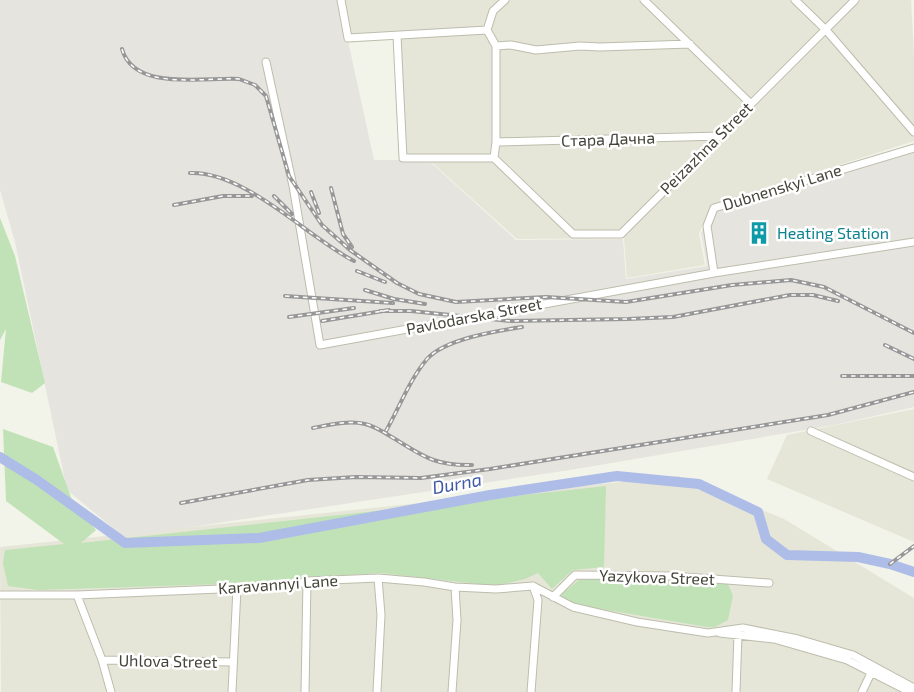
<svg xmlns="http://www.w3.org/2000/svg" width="914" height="692" viewBox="0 0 914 692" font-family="'Exo 2',sans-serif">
<rect width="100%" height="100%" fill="#f2f3e9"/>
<!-- residential -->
<path fill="#e6e6d8" d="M343 0H911L914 53V141L711 206 699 234 705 265 627 278 624 238 517 239 428 159H401L394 39 350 40Z
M914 409V542L767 479 787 435Z
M678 476 784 519 914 598V692H1L0 547Z"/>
<!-- industrial -->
<path fill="#e5e4de" d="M0 0H339L374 160H428L516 240 623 239 626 279 707 266 701 233 712 207 914 145V407L834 425 570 470 124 537 67 490 15 242 0 190Z"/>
<!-- green -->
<path fill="#c1e2b7" d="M0 218 15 256 45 383 32 393 1 382 6 329 0 340Z
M3 429 53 447 72 500 96 530 81 543 606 486 604 567 573 570 552 589 538 573 525 579 496 586 381 573 314 577 291 582 38 590 8 586 3 563 5 550 64 544 6 501Z
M581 578 728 584 733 596 728 620 715 627H707L583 606 566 602 561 599 562 594Z"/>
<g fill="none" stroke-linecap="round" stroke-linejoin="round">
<!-- river -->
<path stroke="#adbde8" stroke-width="10" d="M0 457 37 480 125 543 259 538 490 495 617 476 699 484 758 512 766 539 787 555 858 557 890 564 914 572"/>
<!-- minor casing -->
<g stroke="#bdbdad" stroke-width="9">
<path id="minor" d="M341 0 348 38 487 30
M644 0 751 104
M795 0 826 30 914 132
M487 30 496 46V142L494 158
M487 30 493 11 505 0
M397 36 403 158H494
M496 46 511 45 536 50 580 46 600 47 690 44
M266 62 293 186 320 345 714 273 914 242
M496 142 720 136
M494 158 573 234H621L855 0
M714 273 707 226 714 208 914 148
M811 431 914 477
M0 595H77L293 586 307 581 378 578 424 582 455 587 496 589 533 586 573 607 637 622 708 633 743 628 798 639 853 655 914 688
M77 595 102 660 111 692
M553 597 575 575 672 576 769 583
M720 633 774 639 847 660 910 692
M102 660 233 662
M232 692 237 588
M305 692 307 581
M377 692 381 615 378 578
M452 692 457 620 455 587
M531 692 538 600 533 586
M736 692 738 634
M862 692 871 673"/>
</g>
<!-- minor -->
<use href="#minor" stroke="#fff" stroke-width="7"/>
<!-- rail casing -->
<g stroke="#979797" stroke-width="4">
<path id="rail" d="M122 49C134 92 205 77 239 79L255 85 266 96 289 176 322 225 350 250 397 283 419 294 456 302 546 297 626 302 732 285 791 280 824 287 914 333
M190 173C245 171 306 236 354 261
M331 188 343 234 352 247
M311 192 319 213
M274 196 292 214
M174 205 223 196H252
M357 271 385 282
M365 290 394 299 425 304
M285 296 393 303
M380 311H411L511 321 628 319 673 317 790 295H813L838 301
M289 317 354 308
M322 321 389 310
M885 345 914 359
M842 376H914
M313 428C329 425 348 420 365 424 374 426 382 431 390 436 422 455 433 466 472 465
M386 431C399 408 410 379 427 359 445 339 496 331 522 327
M181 503 308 480 356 477 421 478 490 469 828 415 914 392
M890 564 914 546"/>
</g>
<!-- rail -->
<use href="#rail" stroke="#fff" stroke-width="1.5" stroke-dasharray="4.5" stroke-linecap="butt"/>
</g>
<!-- icons -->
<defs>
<g id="building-bare" transform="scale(1.8)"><path d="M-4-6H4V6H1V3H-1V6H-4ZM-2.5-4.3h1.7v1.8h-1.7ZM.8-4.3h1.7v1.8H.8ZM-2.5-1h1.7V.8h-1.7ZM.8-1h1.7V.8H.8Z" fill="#0f9aa8" stroke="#fff" stroke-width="2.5" paint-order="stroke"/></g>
</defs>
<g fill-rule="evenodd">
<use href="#building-bare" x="759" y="233"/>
</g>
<g text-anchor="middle" stroke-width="5" stroke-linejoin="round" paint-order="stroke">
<!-- street labels -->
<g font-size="16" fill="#454439" stroke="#fff">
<text transform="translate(608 139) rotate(-2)" y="6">Стара Дачна</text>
<text transform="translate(706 148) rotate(-45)" y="6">Peizazhna Street</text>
<text transform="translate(782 187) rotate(-17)" y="6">Dubnenskyi Lane</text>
<text transform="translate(474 316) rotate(-11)" y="6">Pavlodarska Street</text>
<text transform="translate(657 577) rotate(2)" y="6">Yazykova Street</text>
<text transform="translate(278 584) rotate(-4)" y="6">Karavannyi Lane</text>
<text transform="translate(168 661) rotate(1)" y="6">Uhlova Street</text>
</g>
<!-- culture labels -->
<g font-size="16" fill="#0d838f" stroke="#fff" text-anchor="start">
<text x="777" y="239">Heating Station</text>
</g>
<!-- water labels -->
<g font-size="18" font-style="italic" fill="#3e59a5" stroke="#fff">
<text transform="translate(457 484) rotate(-10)" y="6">Durna</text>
</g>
</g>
</svg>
